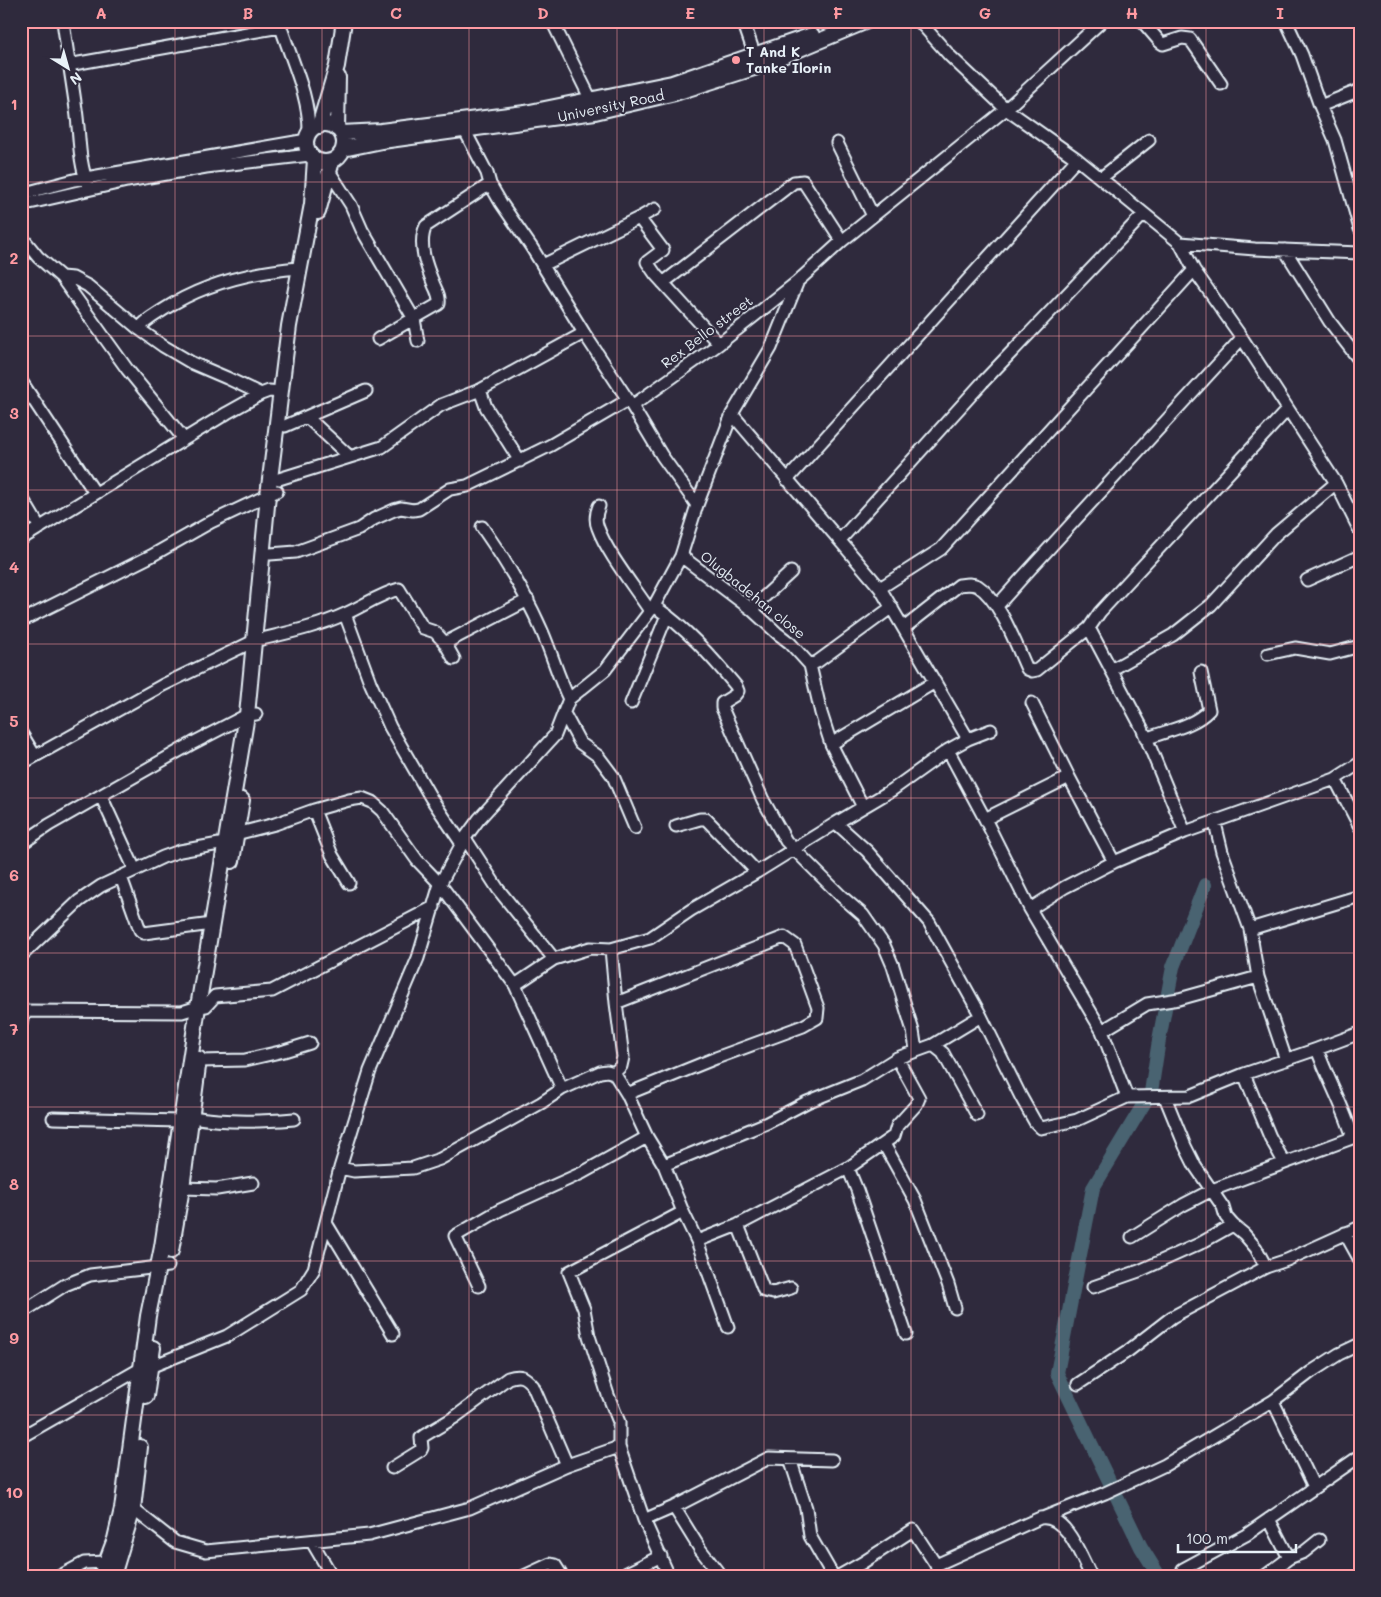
<svg xmlns="http://www.w3.org/2000/svg" width="1381" height="1597" viewBox="0 0 1381 1597" font-family="Mali,sans-serif">
<rect width="100%" height="100%" fill="#2f2a3d"/>
<filter id="ink" filterUnits="userSpaceOnUse"><feTurbulence type="fractalNoise" baseFrequency=".02" numOctaves="2"/><feDisplacementMap in="SourceGraphic" scale="10" xChannelSelector="R" yChannelSelector="G"/><feConvolveMatrix kernelMatrix="1 2 1 2 8 2 1 2 1" color-interpolation-filters="sRGB"/></filter>
<g filter="url(#ink)">
<g fill="none" stroke-linecap="round" stroke-linejoin="round">
<!-- river -->
<path stroke="#4a6371" stroke-width="14" d="M1159 1576 1141 1547 1057 1373 1093 1188 1151 1092 1159 1040 1173 967 1205 885"/>
<!-- minor casing -->
<g stroke="#e8f1f8" stroke-width="15">
<path id="minor" d="M63 21C67 51 72 80 76 109 80 135 78 160 88 185
M279 21C290 58 310 95 309 134
M552 21 591 100
M743 21 755 56
M919 21 950 56 1006 109 1077 159 1180 243 1255 249 1360 253
M1142 21 1160 42 1163 44 1182 38 1190 39 1221 84
M1286 21 1302 55 1320 106 1335 140 1360 229
M68 65 280 27
M1320 106 1360 90
M465 131 487 173 490 184 501 203 532 248 584 333 632 406 662 456 697 505
M837 143 873 216
M329 171 351 205 362 230 414 319 418 341
M1101 178 1149 140
M21 194 74 180 307 140
M21 205 127 181 206 167 310 155
M639 218 663 250 647 262 656 275 719 344
M21 236 38 257 61 277 127 369 184 439
M1180 243 1194 270 1242 338 1336 483 1360 531
M1285 250 1330 322 1360 361
M543 265 639 218 655 209
M61 277 73 278 88 286 139 329 163 346 192 363 227 378 261 394
M663 283 794 182 803 181 842 241
M139 329C145 320 154 316 163 310 204 283 251 272 299 268
M378 339 439 304C440 296 437 292 434 285 427 268 417 244 426 226L490 184
M21 381 95 493
M632 406 719 344 797 282
M732 414 880 588 968 739
M308 418 350 457
M285 426 366 391
M520 461 486 407 480 390 584 333
M279 479 382 447 441 405 480 390
M787 480 1077 159
M21 496 40 528
M599 506C596 513 595 521 598 528 607 553 635 588 650 611
M482 527C505 560 526 594 542 631 552 654 558 677 569 699
M21 539 227 413 261 394 269 391 281 392
M840 540 982 383 1143 215
M270 554 296 552 359 529 374 519 394 510 401 508 413 510 419 509 450 489 467 486 551 445 628 400
M681 556 751 609 777 633 790 643 810 665 821 713 831 744
M1307 580 1360 556
M880 588 941 549 1194 270
M654 606C686 628 711 656 736 686L738 691 735 695 722 703V708L763 800 786 841 841 896 863 915 884 945 893 966 913 1031 916 1050
M997 606 1021 579 1242 338
M751 609 791 572
M345 614 370 682 390 727 431 798 462 844
M21 621 151 556 211 522 277 491
M904 628 959 585C966 584 972 583 978 586 1000 600 1016 645 1027 669L1032 671 1037 670 1089 628 1100 612 1287 410
M1089 628 1142 728 1185 832
M262 639C291 632 319 626 345 614 363 606 380 594 399 589L423 628 435 632 445 643 454 659
M445 643 528 600
M1268 654 1295 648 1330 654 1360 646
M810 665 817 662 892 607
M1111 670 1173 635 1211 605 1276 534 1336 483
M631 703 667 615
M1032 703 1069 777 1114 862
M563 715 566 717 580 743 598 756 613 776 635 828
M21 733 35 756
M1146 739C1167 730 1193 727 1209 710L1201 672
M948 750 985 819 1030 909 1102 1031 1127 1097
M21 764 163 685 254 641
M1335 779 1360 827
M101 796 135 870
M863 807 831 744 935 682
M314 810 332 855 349 883
M985 819 1069 777
M836 823 892 790 948 750 968 739 991 730
M1215 823 1222 852 1250 929 1258 977 1286 1060
M676 826 700 819H706L757 872
M236 834 275 824 314 810 349 800 362 798 372 802 382 811 417 860 440 884 515 985 562 1089
M465 838 498 889 554 959
M21 844 49 825 193 743 247 715 256 714
M121 877 140 930 144 933 212 924
M1030 909 1065 887 1114 862 1185 832 1335 779 1360 763
M1250 929 1360 896
M611 949 616 1003 784 937 795 945 818 1008 817 1018 803 1026 716 1058 627 1094
M21 956 79 901 101 886 163 857 180 851 225 843
M515 985 554 959 590 948 611 949 650 938 691 910 757 872 836 823 867 851 929 922 981 1016 1021 1097 1035 1122 1041 1128 1077 1120 1127 1097 1190 1096 1244 1074 1317 1049 1360 1033
M21 1011 182 1012 198 1007 206 1006 215 996 272 991 434 907
M21 1024 23 1011
M1102 1031 1147 1004 1179 999 1258 977
M933 1045 943 1053 977 1115
M1317 1049C1328 1080 1344 1107 1353 1138
M199 1061 245 1060 284 1051 310 1043
M614 1073 621 1066 623 1057 616 1003
M1244 1074 1270 1137 1284 1162
M1165 1097 1185 1146 1195 1166 1223 1207 1226 1217 1233 1225 1244 1234 1256 1248 1266 1267
M192 1117C226 1123 259 1122 294 1119
M53 1118 180 1121
M884 1144 915 1200 948 1284 955 1308
M664 1165 767 1123 807 1102 862 1080 897 1058 933 1045 981 1016
M340 1168 354 1171 413 1168 440 1159 541 1103 562 1089 600 1072 607 1071 614 1073 627 1094 647 1137 664 1165 683 1212 697 1241 728 1327
M848 1168 857 1190 906 1334
M182 1188 217 1189 253 1183
M326 1223 393 1334
M738 1225 764 1291 773 1293 791 1288
M1345 1233 1360 1260
M1132 1237 1183 1205 1212 1190 1360 1135
M697 1241 738 1225 848 1168 894 1136 897 1126 916 1105 919 1098 897 1058
M479 1286 455 1236 500 1210 582 1173 647 1137
M1093 1287 1139 1271 1199 1244 1233 1225
M21 1313 65 1285 90 1275 168 1266
M150 1367 227 1336 301 1290 314 1269 340 1168 370 1071 418 958 440 884 465 838 479 819 555 735 569 699 605 670 654 606 681 556 697 505 732 414 771 348 798 281 842 241 1006 109 1102 21
M1078 1384 1128 1351 1172 1317 1266 1267 1287 1260 1360 1227
M1273 1401 1314 1487
M21 1437 140 1369
M790 1459 806 1508 810 1536 833 1576
M392 1468 421 1450 422 1448 421 1438 425 1435 455 1417 508 1378C520 1374 525 1376 533 1386L567 1465
M674 1507 700 1549 721 1576
M133 1509 175 1542 206 1551 369 1535 470 1508 567 1465 619 1447
M1045 1517 1105 1493 1165 1465 1273 1401 1311 1372 1339 1354 1360 1344
M1269 1519 1289 1558
M644 1520 674 1507 769 1458 832 1460
M312 1542 332 1576
M936 1565 1040 1518C1066 1513 1081 1557 1091 1576
M1183 1569 1246 1535 1360 1456
M60 1576 84 1563 106 1562
M524 1576 550 1564 555 1565 562 1576
M621 1576 661 1556
M669 1576 644 1520 619 1447V1422L608 1395 589 1336 584 1309 569 1272 683 1212
M839 1576 862 1563 913 1530 936 1565 939 1576
M1265 1576 1289 1558 1304 1552 1319 1540"/>
</g>
<!-- major casing -->
<g stroke="#e8f1f8" stroke-width="18">
<path id="major" d="M306 143a19 19 0 1 1 38 0a19 19 0 1 1-38 0Z
M319 126 337 66 344 21
M337 129 338 77
M341 133 381 131 525 113 672 83 812 35
M343 149 382 141 595 112 675 93 754 68 867 21
M318 212 332 161
M232 861 242 800
M171 1251 182 1188 199 1059
M146 1396 153 1348
M101 1576 115 1539 122 1509 148 1316 162 1247 198 1007 247 715 268 495 289 326 312 204 315 159
M113 1576 133 1509 140 1447"/>
</g>
<!-- minor -->
<use href="#minor" stroke="#2f2a3d" stroke-width="11"/>
<!-- major -->
<use href="#major" stroke="#2f2a3d" stroke-width="14"/>
</g>
</g>
<!-- grid -->
<path fill="none" stroke="#ff9aa2" stroke-width="1" stroke-opacity="0.55" d="M175 21V1576M322 21V1576M469 21V1576M617 21V1576M764 21V1576M911 21V1576M1059 21V1576M1206 21V1576M21 182H1360M21 336H1360M21 490H1360M21 644H1360M21 798H1360M21 953H1360M21 1107H1360M21 1261H1360M21 1415H1360"/>
<!-- markers -->
<circle fill="#ff9aa2" stroke="#2f2a3d" stroke-width="2" cx="736" cy="60" r="5"/>
<g text-anchor="middle" stroke-width="4" stroke-linejoin="round" paint-order="stroke">
<!-- poi labels -->
<g font-size="14" font-weight="bold" fill="#e8f1f8" stroke="#2f2a3d" text-anchor="start">
<text x="746" y="57">T And K<tspan x="746" dy="16">Tanke Ilorin</tspan></text>
</g>
<!-- street labels -->
<g font-size="14" fill="#e8f1f8" stroke="#2f2a3d">
<text transform="translate(611 106) rotate(-12)" y="5">University Road</text>
<text transform="translate(707 332) rotate(-37)" y="5">Rex Bello street</text>
<text transform="translate(753 595) rotate(39)" y="5">Olugbadehan close</text>
</g>
</g>
<!-- margin -->
<rect width="1381" height="1597" fill="none" stroke="#2f2a3d" stroke-width="55"/>
<!-- north arrow -->
<g transform="translate(68 68) rotate(143)" stroke="#2f2a3d" stroke-width="4" paint-order="stroke">
<path d="M0-4L9 19L0 12L-9 19Z" fill="#e8f1f8"/>
<text y="-8" font-size="14" font-weight="bold" text-anchor="middle" fill="#e8f1f8">N</text>
</g>
<!-- scale -->
<path d="M1178 1544v8h118v-8" fill="none" stroke="#e8f1f8" stroke-width="2.5"/>
<text x="1186" y="1544" font-size="15" fill="#e8f1f8" stroke="#2f2a3d" stroke-width="4" paint-order="stroke">100 m</text>
<rect x="28" y="28" width="1326" height="1542" fill="none" stroke="#ff9aa2" stroke-width="2"/>
<g font-size="16" text-anchor="middle" font-weight="bold" fill="#ff9aa2">
<text x="101" y="19">A</text>
<text x="248" y="19">B</text>
<text x="396" y="19">C</text>
<text x="543" y="19">D</text>
<text x="690" y="19">E</text>
<text x="838" y="19">F</text>
<text x="985" y="19">G</text>
<text x="1132" y="19">H</text>
<text x="1280" y="19">I</text>
<text x="14" y="110">1</text>
<text x="14" y="264">2</text>
<text x="14" y="419">3</text>
<text x="14" y="573">4</text>
<text x="14" y="727">5</text>
<text x="14" y="881">6</text>
<text x="14" y="1035">7</text>
<text x="14" y="1190">8</text>
<text x="14" y="1344">9</text>
<text x="14" y="1498">10</text>
</g>
</svg>
